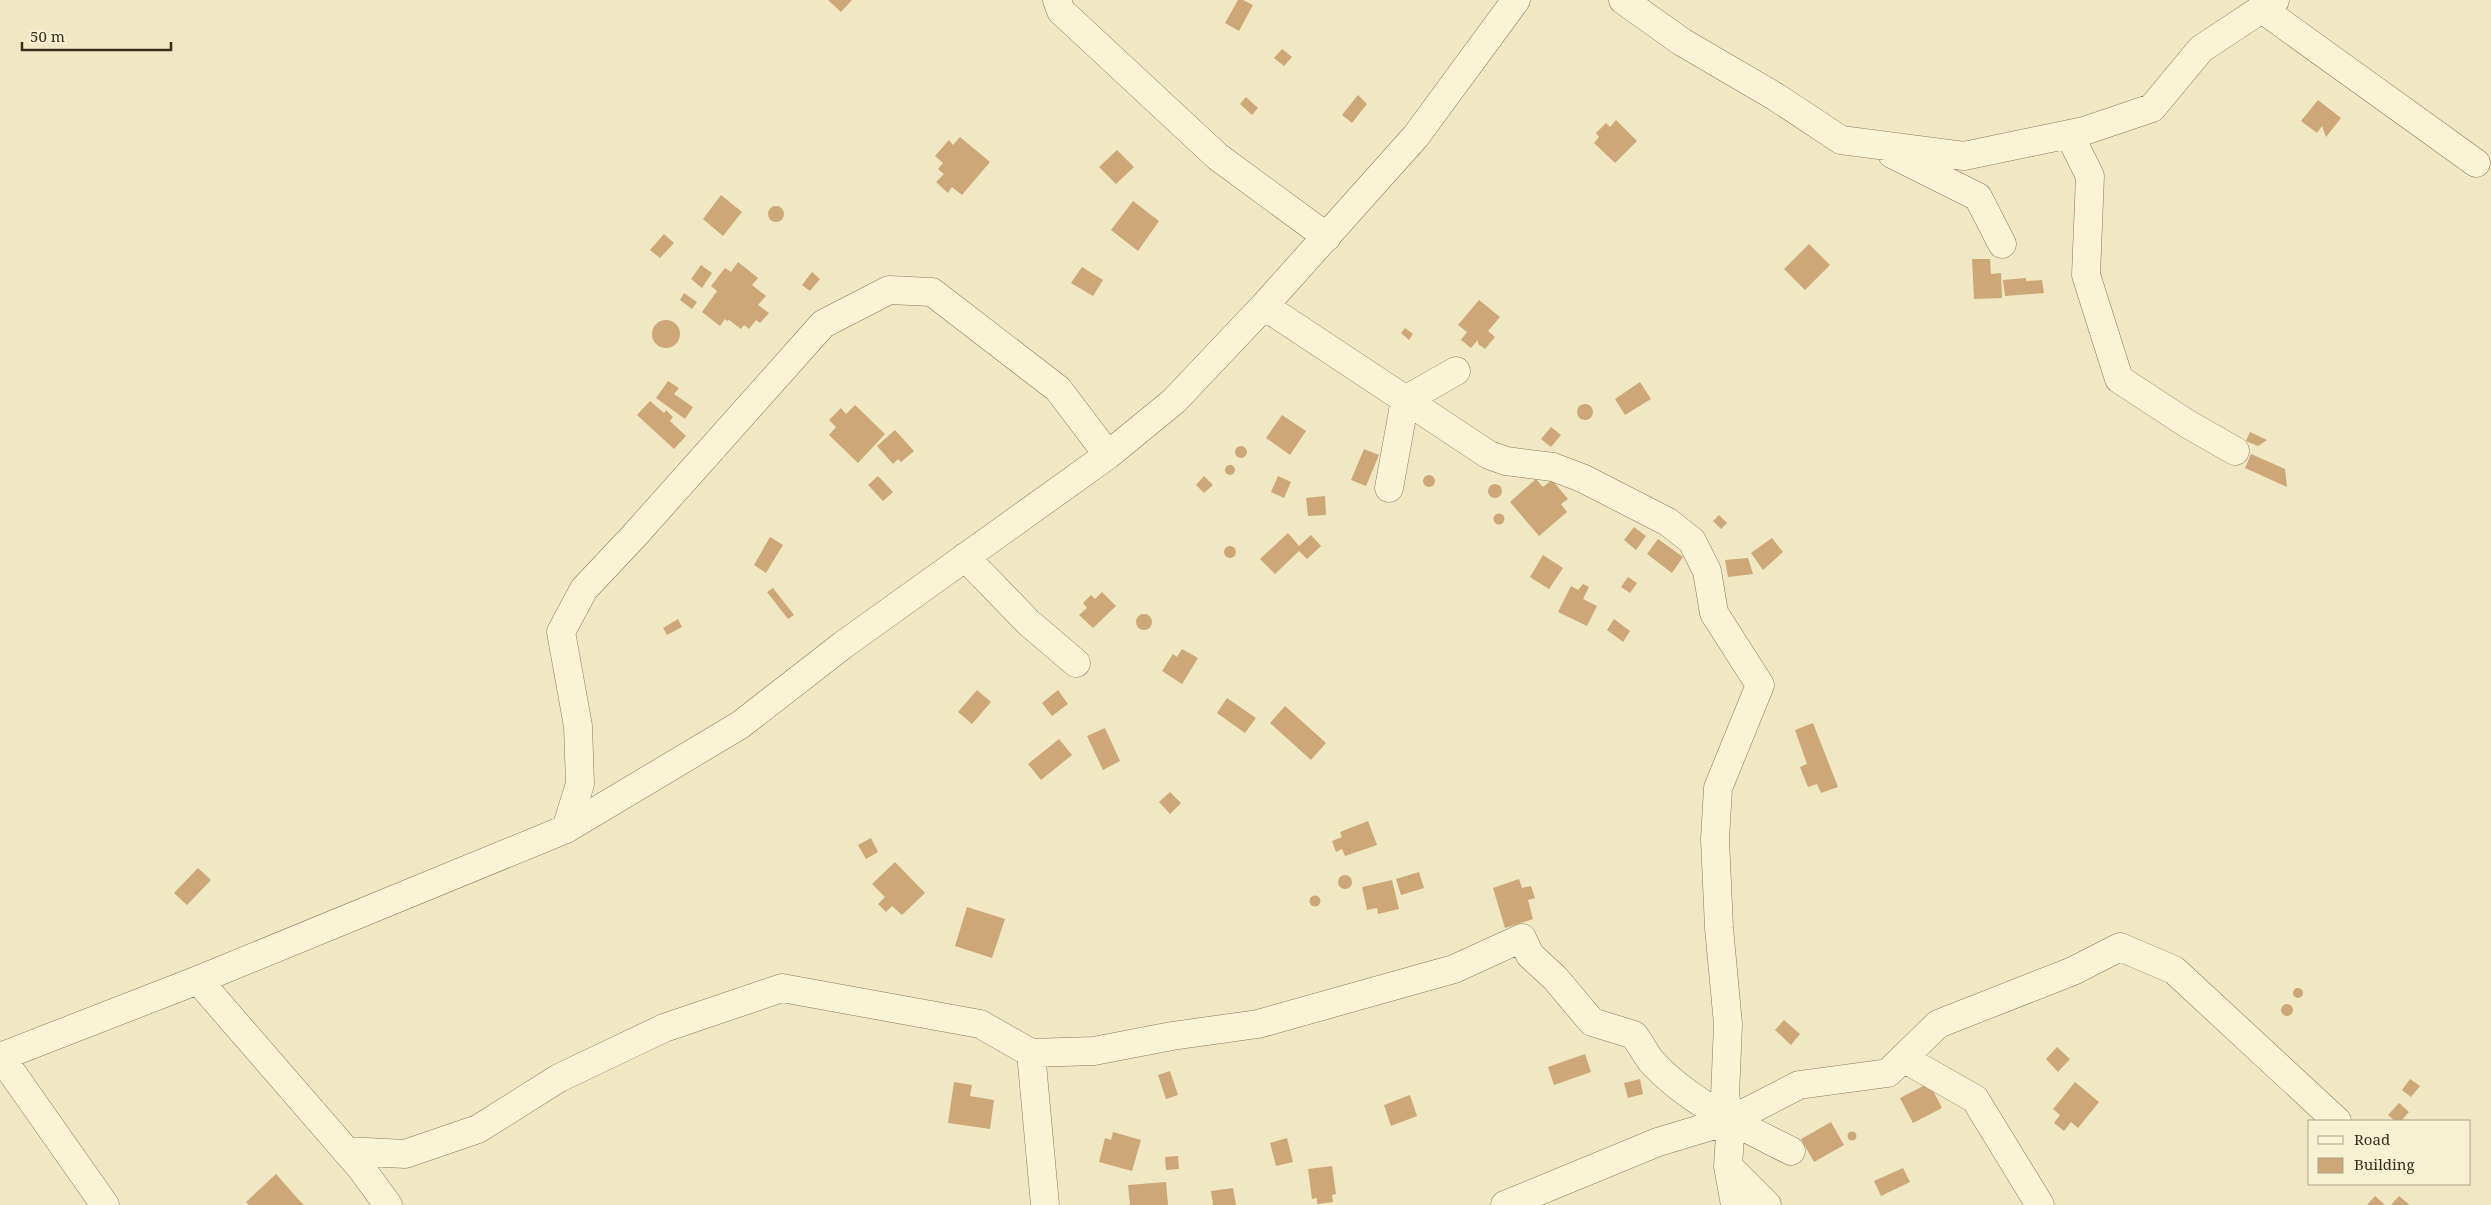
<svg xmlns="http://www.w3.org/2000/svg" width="2491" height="1205" viewBox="0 0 2491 1205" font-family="'Noto Serif',serif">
<rect width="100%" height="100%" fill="#efe8c2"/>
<!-- building -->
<path fill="#cda778" d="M828 0H852L841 12Z
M1238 0H1243L1253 5 1239 31 1225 23Z
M1282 49 1292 57 1284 66 1274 58Z
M1358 95 1367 104 1352 123 1342 115Z
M1246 97 1258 108 1252 115 1240 104Z
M2318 100 2341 118 2326 137 2322 126 2317 133 2301 121Z
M1616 120 1637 141 1615 163 1594 143 1599 137 1596 133 1606 123 1610 127Z
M960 137 990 162 962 195 952 187 948 193 936 182 944 174 938 169 943 163 935 156 949 140 953 145Z
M1117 150 1134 167 1116 184 1099 167Z
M721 195 742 212 723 236 703 219Z
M1133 201 1159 221 1138 251 1111 230Z
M768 214a8 8 0 1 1 16 0a8 8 0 1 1-16 0Z
M664 234 674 243 660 258 650 250Z
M1809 244 1830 265 1805 290 1784 269Z
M1972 259H1990L1991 274 2001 273 2002 298 1974 299Z
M738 262 758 278 752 285 766 296 758 305 769 313 760 323 756 320 749 329 744 325 741 329 729 320 727 321 725 319 720 326 702 312 717 291 711 286 725 268 731 272Z
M701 265 712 273 702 288 691 279Z
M1082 267 1103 280 1093 296 1071 283Z
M812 272 820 279 810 291 802 285Z
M2026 278V281L2042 280 2044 293 2005 296 2003 280Z
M684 293 697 302 692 309 680 300Z
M1479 300 1500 317 1488 331 1495 337 1485 349 1478 344V340L1471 348 1461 340 1467 332 1458 325Z
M652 334a14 14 0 1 1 28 0a14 14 0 1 1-28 0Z
M1405 328 1413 334 1409 340 1401 333Z
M668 381 679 388 674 394 693 407 685 419 656 398Z
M1640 382 1651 399 1625 415 1615 399Z
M650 401 664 413 666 410 673 417 670 421 686 436 674 449 637 415Z
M1577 412a8 8 0 1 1 16 0a8 8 0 1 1-16 0Z
M855 405 885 434 858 463 829 435 836 427 829 420 841 408 846 414Z
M1282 415 1306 431 1290 455 1266 438Z
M1551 427 1561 435 1551 447 1541 439Z
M895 430 914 451 901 462 898 459 893 464 877 446Z
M2250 432 2267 440 2258 446 2246 441Z
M1235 452a6 6 0 1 1 12 0a6 6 0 1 1-12 0Z
M1364 449 1379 455 1366 486 1351 480Z
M2251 454 2285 469 2287 487 2245 468Z
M1225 470a5 5 0 1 1 10 0a5 5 0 1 1-10 0Z
M1423 481a6 6 0 1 1 12 0a6 6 0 1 1-12 0Z
M878 476 893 492 883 501 868 485Z
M1204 476 1213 485 1204 493 1196 485Z
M1278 476 1291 482 1284 498 1271 492Z
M1536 479 1543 487 1552 480 1568 499 1561 504 1567 512 1539 536 1510 502Z
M1488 491a7 7 0 1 1 14 0a7 7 0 1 1-14 0Z
M1325 496 1326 515 1308 516 1306 498Z
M1493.5 519a5.5 5.5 0 1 1 11 0a5.5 5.5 0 1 1-11 0Z
M1719 515 1727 523 1721 529 1713 521Z
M1634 527 1646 536 1636 550 1624 540Z
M1288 533 1299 546 1311 535 1321 546 1307 559 1299 551 1275 574 1260 559Z
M770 537 783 545 766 573 754 565Z
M1772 538 1783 552 1763 570 1751 553Z
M1658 539 1683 557 1672 573 1647 554Z
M1224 552a6 6 0 1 1 12 0a6 6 0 1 1-12 0Z
M1543 555 1563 568 1549 589 1530 577Z
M1748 558 1753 574 1728 577 1725 560Z
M1628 577 1637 583 1630 593 1621 587Z
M1583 584 1589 587 1583 599 1597 606 1587 626 1558 612 1571 586 1578 590Z
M773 588 794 615 788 619 767 592Z
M1102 592 1116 606 1093 628 1079 615 1087 608 1083 603 1091 595 1095 599Z
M1136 622a8 8 0 1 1 16 0a8 8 0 1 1-16 0Z
M678 619 682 627 667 635 663 628Z
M1614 619 1630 631 1623 642 1607 630Z
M1182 649 1198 658 1182 684 1162 671 1173 654 1177 657Z
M977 690 991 702 972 724 958 712Z
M1058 690 1068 704 1052 716 1042 703Z
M1227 698 1256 718 1245 733 1217 713Z
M1285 706 1326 743 1311 760 1270 723Z
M1813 723 1838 787 1821 793 1817 784 1808 787 1800 767 1807 764 1795 730Z
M1105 728 1120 761 1103 770 1087 736Z
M1059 739 1072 755 1041 780 1028 764Z
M1170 792 1181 803 1170 814 1159 802Z
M1368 821 1377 845 1345 856 1342 849 1336 852 1332 841 1342 837 1340 832Z
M871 838 878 852 866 859 858 845Z
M895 862 925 893 902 915 892 906 886 912 878 904 885 897 872 884Z
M198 868 211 880 187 905 174 893Z
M1419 872 1424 888 1401 895 1396 879Z
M1338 882a7 7 0 1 1 14 0a7 7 0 1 1-14 0Z
M1519 879 1522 888 1531 886 1535 898 1528 900 1533 919 1505 928 1493 888Z
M1392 880 1399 909 1378 914 1377 908 1367 910 1362 887Z
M1309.5 901a5.5 5.5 0 1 1 11 0a5.5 5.5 0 1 1-11 0Z
M967 907 1005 919 992 958 955 946Z
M2293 993a5 5 0 1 1 10 0a5 5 0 1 1-10 0Z
M2281 1010a6 6 0 1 1 12 0a6 6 0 1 1-12 0Z
M1784 1020 1800 1034 1791 1045 1775 1030Z
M2057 1047 2070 1059 2058 1072 2046 1059Z
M1585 1054 1591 1072 1554 1085 1548 1067Z
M1170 1071 1178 1095 1166 1099 1158 1075Z
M1640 1079 1643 1094 1628 1098 1624 1083Z
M2410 1079 2420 1086 2411 1097 2402 1090Z
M954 1082 972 1085 970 1096 994 1100 990 1129 948 1123Z
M2075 1082 2099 1102 2078 1128 2071 1122 2064 1131 2054 1123 2060 1115 2053 1109Z
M1929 1083 1942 1108 1913 1123 1900 1098Z
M1410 1095 1417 1116 1391 1126 1384 1105Z
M2399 1103 2409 1112 2401 1121H2395L2388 1115Z
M1831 1122 1844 1145 1814 1162 1801 1139Z
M1847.5 1136a4.5 4.5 0 1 1 9 0a4.5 4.5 0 1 1-9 0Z
M1113 1132 1141 1140 1132 1171 1099 1162 1105 1138 1111 1140Z
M1287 1138 1293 1162 1276 1166 1270 1143Z
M1178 1156 1179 1169 1166 1170 1165 1157Z
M1332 1166 1336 1194 1332 1195 1333 1202 1317 1204V1198L1312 1199 1308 1169Z
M1903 1168 1910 1182 1881 1196 1874 1181Z
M276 1174 298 1199 304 1205H249L246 1202Z
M1166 1182 1168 1205H1130L1128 1185Z
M1233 1188 1236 1205H1213L1211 1191Z
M2375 1196 2385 1205H2367Z
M2399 1196 2410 1205H2391Z"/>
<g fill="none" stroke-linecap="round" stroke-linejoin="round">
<!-- minor casing -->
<g stroke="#897959" stroke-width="29">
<path id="minor" d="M1057 0 1061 11 1218 157 1327 237
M1623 0 1682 42 1776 97 1841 140 1964 156 2084 131 2152 108 2201 49 2275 0
M2262 9 2476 163
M2069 134 2090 176 2086 275 2119 379 2186 423 2235 451
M1892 154 1978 197 2002 244
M1264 306 1489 455 1506 461 1553 467 1582 478 1668 522 1692 541 1707 571 1714 613 1760 685 1718 788 1715 839 1719 928 1728 1024 1725 1096 1731 1120 1728 1166 1767 1205
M1389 488 1405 400 1456 371
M965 557 1029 623 1076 663
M566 829 580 784 578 726 561 632 584 589 634 536 823 324 889 290 932 292 1058 389 1108 455
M198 980 361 1168 388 1205
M1031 1053 1094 1051 1172 1036 1258 1024 1454 969 1522 938 1530 955 1555 978 1592 1022 1634 1035C1640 1043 1645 1053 1651 1061 1689 1103 1742 1126 1791 1151
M0 1057 198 980 566 829 740 725 843 645 1108 455 1174 401 1264 306 1416 136 1516 0
M1 1057 105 1205
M1903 1058 1975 1099 2040 1205
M346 1151 405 1154 478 1129 559 1078 664 1028 782 988 980 1024 1031 1053 1045 1205
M1728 1166 1735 1205
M1505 1205 1658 1142 1731 1120 1799 1085 1888 1073 1938 1024 2073 971 2120 947 2174 970 2337 1121"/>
</g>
<!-- minor -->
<use href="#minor" stroke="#f9f4d6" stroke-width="28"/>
</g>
<!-- legend -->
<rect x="2308" y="1120" width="162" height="65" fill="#f6f1d2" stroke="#aaa38a"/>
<rect x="2318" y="1136" width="25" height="8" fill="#f9f4d6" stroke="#aaa38a"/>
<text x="2354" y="1145" font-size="15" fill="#382e1d">Road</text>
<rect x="2318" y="1158" width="25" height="15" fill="#cda778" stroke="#aaa38a"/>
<text x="2354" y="1170" font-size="15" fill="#382e1d">Building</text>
<!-- scale -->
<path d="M22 42v8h149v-8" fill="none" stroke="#382e1d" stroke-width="2.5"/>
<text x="30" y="42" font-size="15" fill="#382e1d" stroke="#f6f1d2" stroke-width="4" paint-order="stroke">50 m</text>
</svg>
